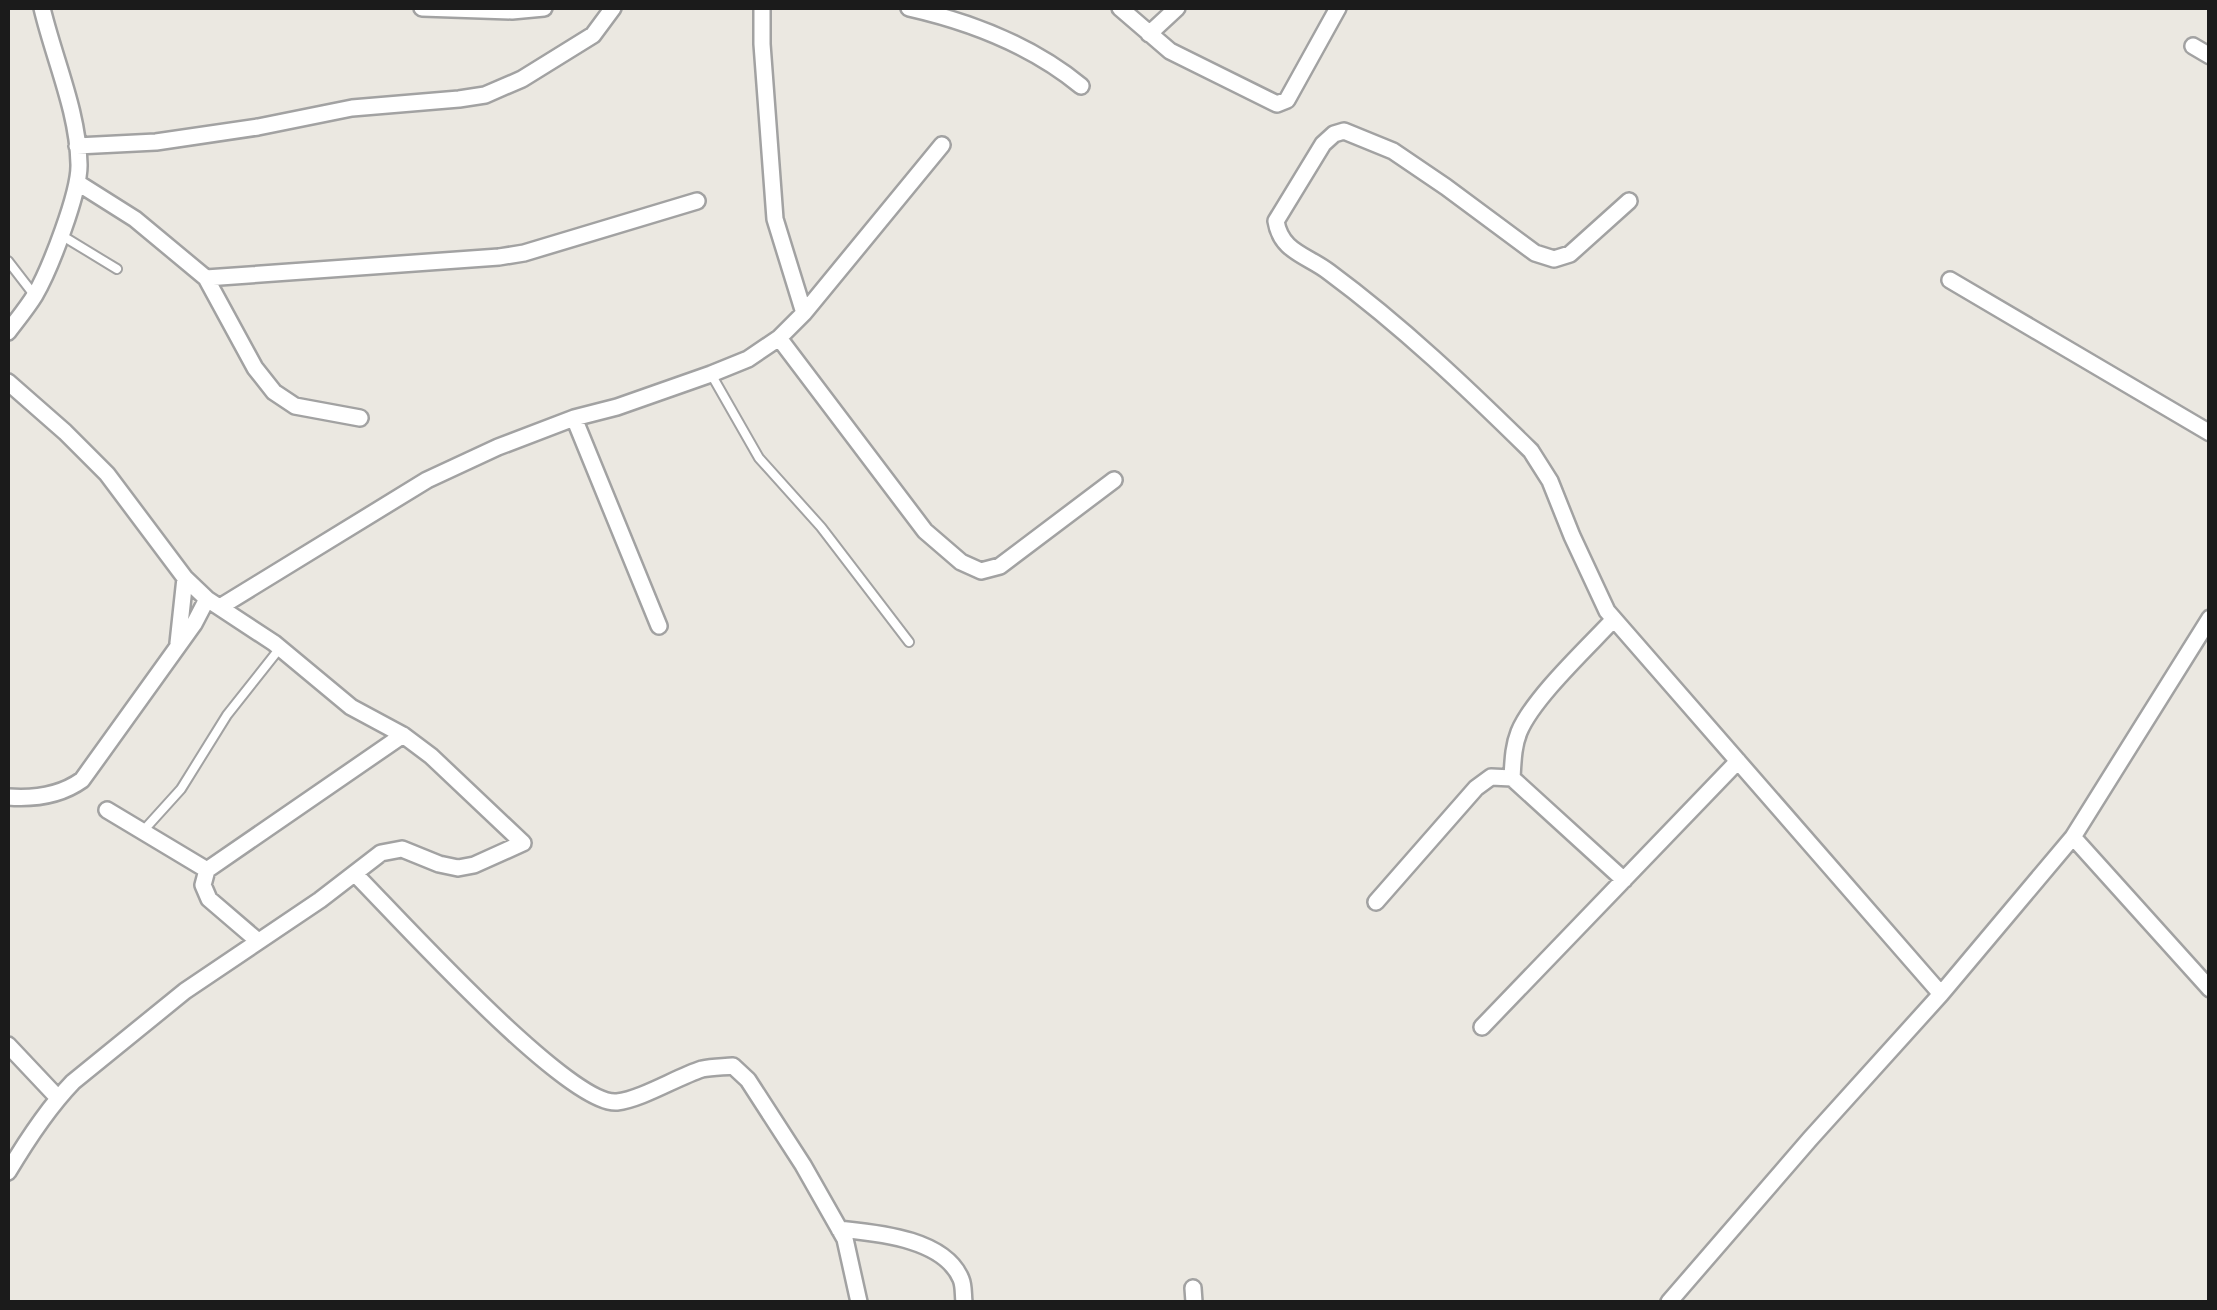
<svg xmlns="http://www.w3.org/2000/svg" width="2217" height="1310" viewBox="0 0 2217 1310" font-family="'Nunito Sans',sans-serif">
<rect width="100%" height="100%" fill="#ebe8e1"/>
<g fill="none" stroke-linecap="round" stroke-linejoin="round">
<!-- service casing -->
<g stroke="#a2a2a2" stroke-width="12">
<path id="service" d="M61 235 117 269
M8 261 35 296
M711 374 759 458 821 527 909 642
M143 831 181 789 227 715 280 648"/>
</g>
<!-- minor casing -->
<g stroke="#a2a2a2" stroke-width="20">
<path id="minor" d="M422 8 512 11 544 8
M762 8V44L775 219 804 313
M909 8C971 22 1031 45 1081 86
M1120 8 1170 51 1277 104 1287 100 1338 8
M1149 34 1177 8
M2193 46 2210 56
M77 146 156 142 258 127 352 108 459 99 485 95 522 79 593 35 613 8
M78 183 135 219 206 278 255 368 274 392 295 406 360 418
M1629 201 1570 254 1554 259 1535 253 1446 187 1393 151 1344 131 1334 134 1323 144 1276 221C1281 252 1307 255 1329 272 1402 326 1467 388 1531 451L1550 481 1572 536 1607 611 1941 994
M206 278 499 257 524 253 697 201
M1950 280 2210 433
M8 332C17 320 27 308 35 295 50 269 80 192 79 164 78 111 54 59 42 8
M779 338 804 313 942 145
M8 382 65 432 107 474 185 578 207 599 274 643 351 707 403 735 431 756 523 843 474 865 458 868 439 864 402 849 381 853 320 900 185 991 73 1082C47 1109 27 1140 8 1172
M574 418 659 626
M220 607 427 480 498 447 574 418 617 407 711 374 748 359 779 338 925 531 961 562 981 571 1000 566 1114 480
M178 643 185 578
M1512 778C1513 762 1513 747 1519 732 1533 698 1588 647 1614 619
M8 797C34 799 61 795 82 780L194 624 207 599
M107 810 207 870
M2073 837 2210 989
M355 874C395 914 569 1107 617 1102 642 1099 677 1077 702 1069 712 1067 723 1067 733 1066L748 1080 803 1165 845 1239 859 1302
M1376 902 1476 788 1491 777 1512 778 1624 880
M258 941 209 899 203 885 207 870 403 735
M1482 1027 1738 761
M8 1045 58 1098
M839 1229C876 1233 944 1238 961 1279 964 1286 963 1294 964 1302
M1193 1288 1194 1302
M1669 1302 1810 1139 1941 994 2073 837 2210 618"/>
</g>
<!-- service -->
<use href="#service" stroke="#fff" stroke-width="8"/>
<!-- minor -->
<use href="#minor" stroke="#fff" stroke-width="15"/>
</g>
<!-- border -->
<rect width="2217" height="1310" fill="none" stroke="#1b1b1b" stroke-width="20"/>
</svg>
